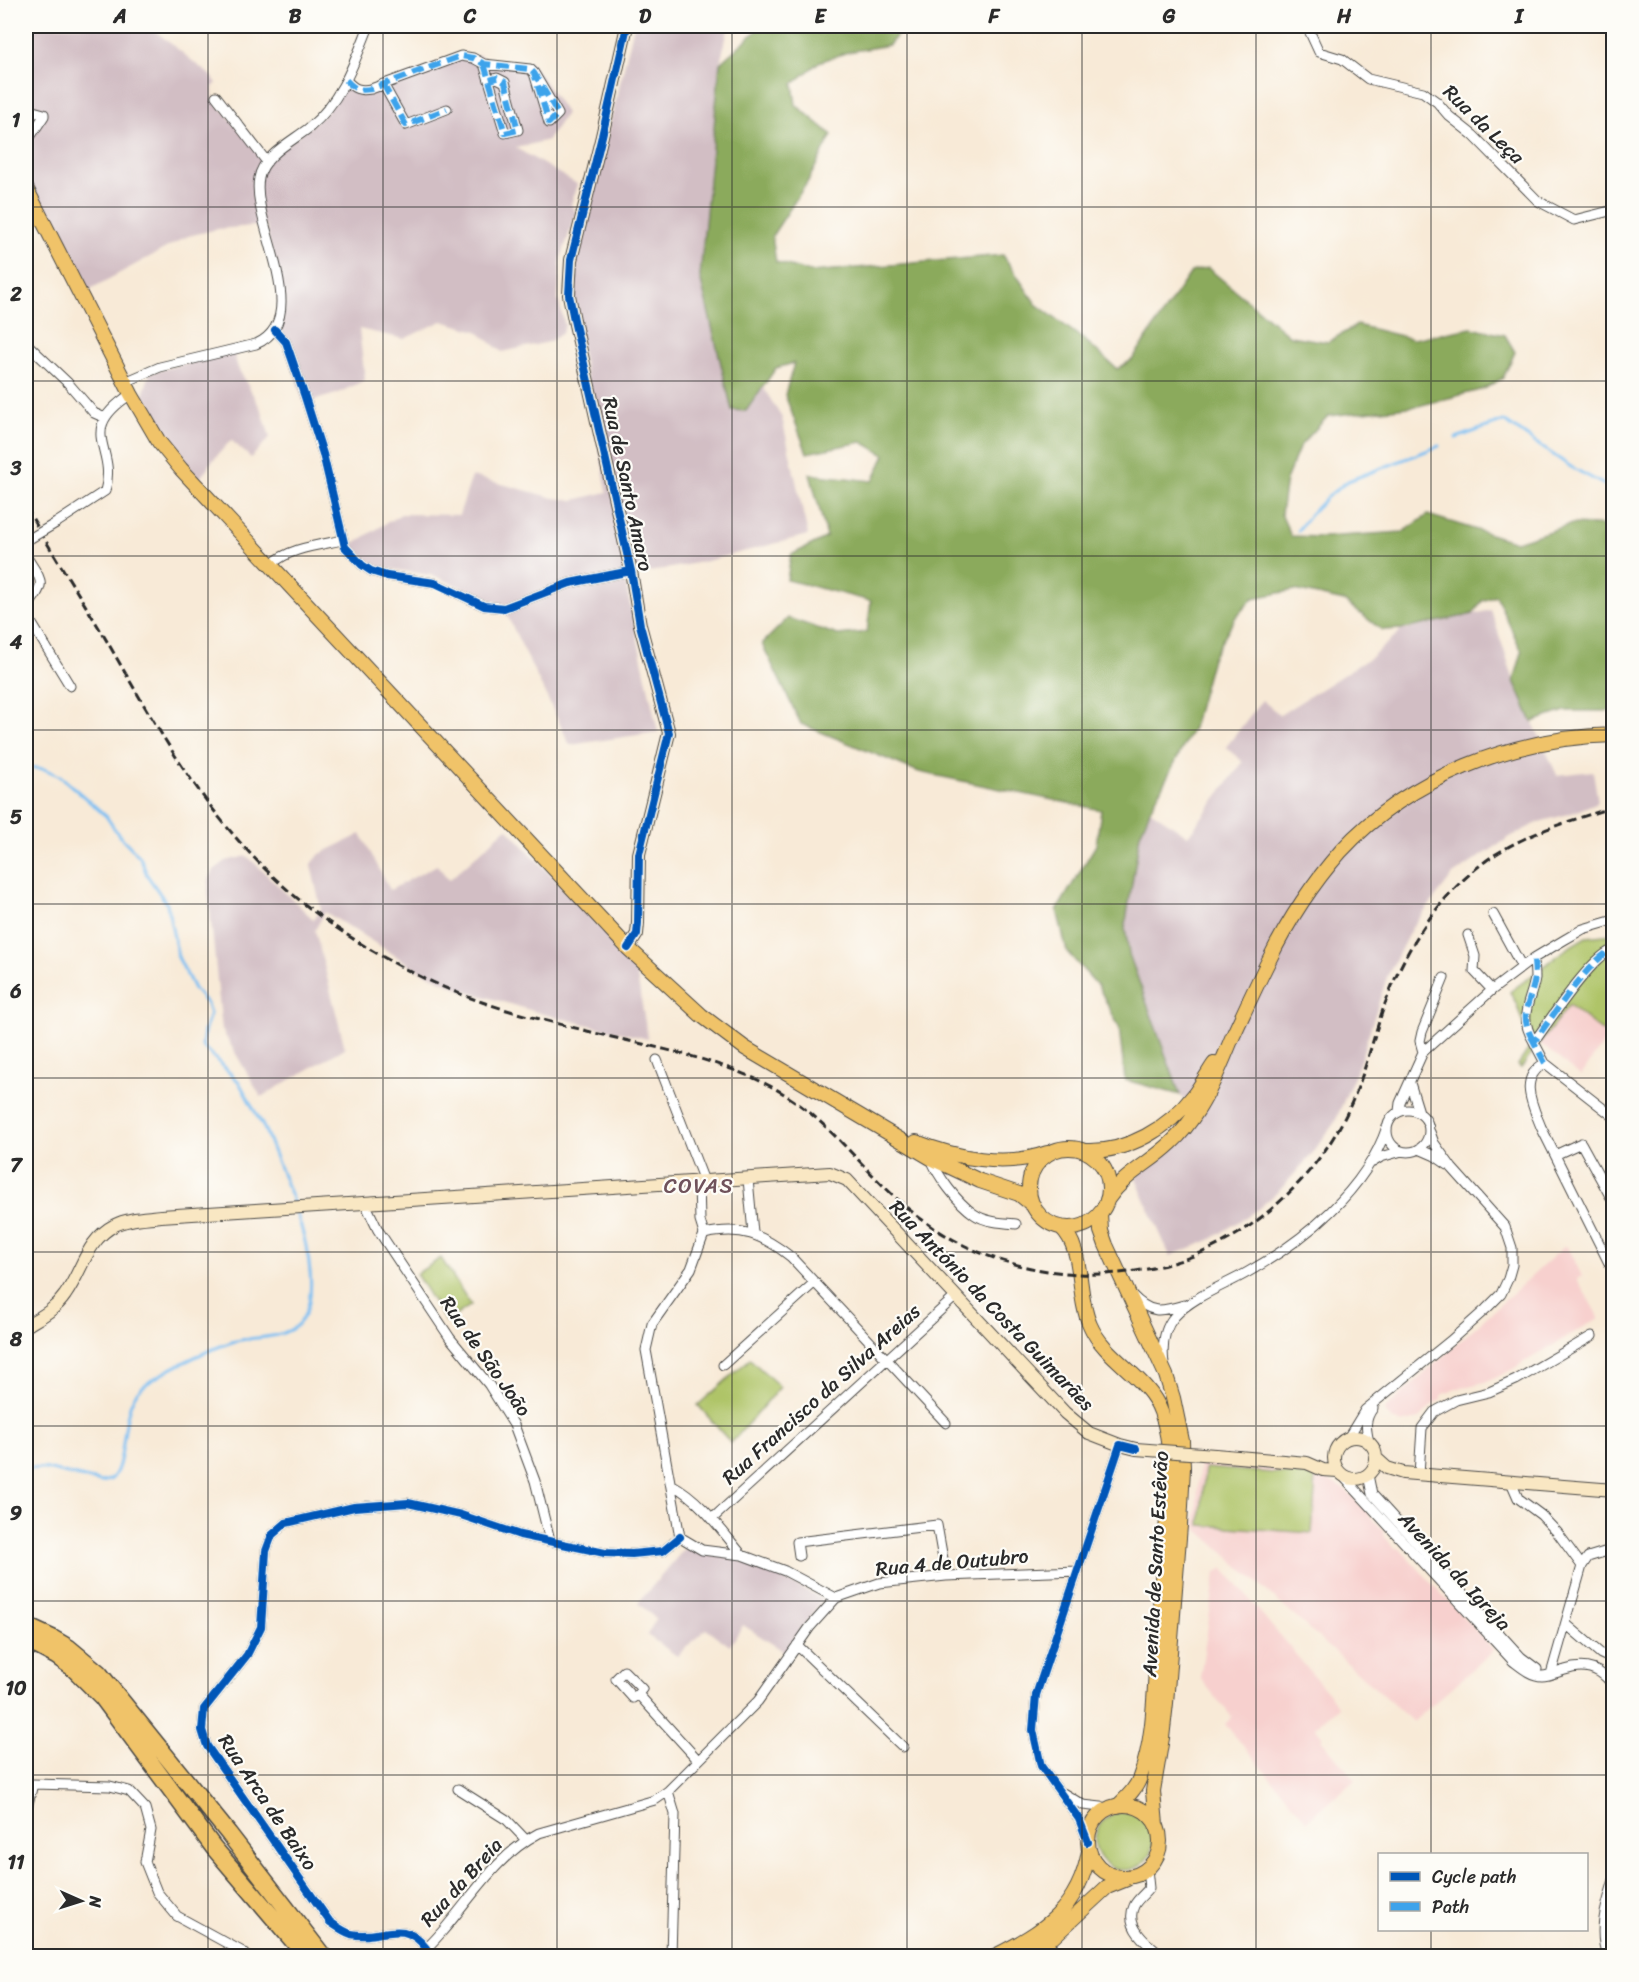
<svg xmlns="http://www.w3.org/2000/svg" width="1639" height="1982" viewBox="0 0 1639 1982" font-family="Sriracha,sans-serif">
<rect width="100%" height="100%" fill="#fdfcf7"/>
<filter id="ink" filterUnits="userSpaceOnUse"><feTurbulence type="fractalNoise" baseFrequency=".0167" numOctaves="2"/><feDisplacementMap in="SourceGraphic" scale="12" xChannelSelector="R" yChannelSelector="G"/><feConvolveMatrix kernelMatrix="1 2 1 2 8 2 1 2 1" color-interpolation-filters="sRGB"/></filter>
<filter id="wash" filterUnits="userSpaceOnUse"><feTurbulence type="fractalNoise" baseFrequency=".008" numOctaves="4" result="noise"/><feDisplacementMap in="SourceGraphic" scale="24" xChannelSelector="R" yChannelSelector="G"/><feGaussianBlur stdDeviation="1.35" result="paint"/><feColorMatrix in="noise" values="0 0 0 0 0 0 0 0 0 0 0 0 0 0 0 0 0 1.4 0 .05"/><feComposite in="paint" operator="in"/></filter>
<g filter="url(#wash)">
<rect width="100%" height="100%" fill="#f8ead7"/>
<!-- built -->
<path fill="#f7d0ce" d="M1569 1005 1608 1036 1581 1076 1539 1043Z
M1566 1245 1582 1276 1577 1279 1599 1318 1511 1370 1489 1381 1456 1389 1442 1395V1399L1430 1407 1419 1419 1400 1423 1392 1419 1383 1411Z
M1200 1463 1316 1473 1347 1491 1383 1530V1535L1395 1548 1400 1549 1494 1650 1413 1722 1195 1527Z
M1223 1568 1339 1706 1315 1727 1323 1737 1321 1739 1355 1780 1307 1821 1225 1724 1232 1717 1200 1678 1216 1573Z"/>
<!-- industrial -->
<path fill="#d2bec4" d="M26 26H149L210 75 217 83 213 87V98L266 161 326 113 344 84 358 92 457 58 473 59 478 54 489 62 523 65 529 62 539 73 566 113 548 140 516 148 577 184 571 204 576 213 561 258 558 299 565 326 562 333 549 342 502 352 477 331 442 321 404 339 359 329 365 380 336 394 312 401H303L280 330 276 283 266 225 218 229 188 236 85 292 26 175Z
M634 26H729L720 63 746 411 763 387 782 418 808 535 707 561 624 577 658 732 570 745 502 605 435 576 378 567 348 547 401 514 459 515 472 476 554 498 574 500 607 492 572 297 576 250 609 128Z
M235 350 234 354 238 368 262 411 270 437 251 458 231 440 208 466V468L199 479 164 436 142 398 150 373Z
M1491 610 1514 681 1557 775 1593 771 1598 802 1572 813 1539 822 1510 837 1453 875 1411 929 1387 977 1359 1064 1335 1122 1311 1155 1281 1189 1258 1209 1210 1240 1170 1256 1136 1179 1138 1174 1199 1116 1180 1095 1129 954 1125 927 1140 834 1150 810 1188 836 1243 762 1226 747 1262 700 1280 715 1371 657 1401 631Z
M507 828 635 965 648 1039 543 1014 460 989 420 971 325 912 315 930 345 1048 261 1097 222 1030 208 890 209 879 214 870 226 861 247 856 314 920 321 909 311 865 320 854 361 834 390 890 437 865 449 880Z
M685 1548 753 1563 823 1599 785 1652 743 1625 730 1646 706 1629 677 1656 647 1635 656 1619 638 1603Z"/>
<!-- green -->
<path fill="#afc468" stroke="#6d784a" stroke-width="1.5" d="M1613 934V1040L1569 1005 1521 1068 1518 1065 1530 1047 1517 1005 1510 992 1569 947 1586 937Z
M441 1258 471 1305 446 1322 416 1274Z
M750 1359 780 1387 731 1443 698 1405Z
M1205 1468 1316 1476 1312 1533 1200 1525Z
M1095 1841a29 29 0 1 1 58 0a29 29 0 1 1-58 0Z"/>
<!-- forest -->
<path fill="#8baa5c" stroke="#5b6a44" stroke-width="1.5" d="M762 26H905L889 45 848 52 819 62 793 84 796 105 832 135 808 181 772 236 776 262 811 272 1003 255 1036 304 1087 342 1117 369 1132 360 1191 272 1208 268 1290 336 1328 342 1357 325 1413 339 1471 328 1505 335 1515 352 1503 378 1484 389 1418 406 1328 416 1300 446 1286 480 1281 514 1291 536 1323 537 1403 532 1428 515 1516 542 1572 524 1613 526V711H1565L1532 722 1514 681 1522 652 1496 596 1482 601 1473 614 1404 629 1382 630 1344 601 1295 590 1253 598 1235 618 1212 658 1193 728 1150 810 1140 834 1125 927 1129 954 1180 1095 1125 1080 1119 1027 1098 986 1067 952 1057 910 1096 845 1101 810 919 772 801 724 762 644 788 618 838 635 867 632 871 601 787 580 791 555 827 537 810 474 873 481 885 455 862 442 807 453 785 395 794 363 776 368 746 411 732 410 700 277 720 63Z"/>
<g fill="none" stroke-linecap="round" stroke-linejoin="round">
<!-- stream -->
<path stroke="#7cbff2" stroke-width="3" d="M1456 438 1504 421 1571 467 1614 490
M1298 530 1310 515 1327 497 1348 481 1439 446
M26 767 44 769 60 776 106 816 118 834 140 857 147 875 167 904 178 957 194 989 207 1004 210 1014 204 1032 202 1046 239 1082 265 1130 294 1204
M26 1468 47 1469 101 1482C102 1482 109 1480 110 1480 128 1468 119 1410 139 1390 157 1373 208 1350 232 1342 251 1336 272 1340 290 1330 326 1311 306 1240 296 1211"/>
</g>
</g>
<g filter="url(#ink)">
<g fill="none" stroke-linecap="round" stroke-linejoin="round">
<!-- street casing -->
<g stroke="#4a4845" stroke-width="11">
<path id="street" d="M1307 26 1319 52 1342 59 1368 79 1423 92 1437 102 1449 116 1473 135 1538 201 1574 220 1614 210
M484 64 505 133 518 130 505 82 497 78 490 80
M346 80C354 89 359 91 371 89L461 56 473 58 484 64 530 69 534 73 558 114 549 123 534 73
M383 84 406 125 447 109
M216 96 267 162
M26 109 44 114V116L26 143
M275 330 286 342 305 397 323 454 345 547 362 565 371 571 387 576 435 583 484 606 504 608 570 583 631 571
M26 343 68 383 94 413 105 418
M125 382 160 367 256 344C315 318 250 221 259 178 263 155 293 141 310 127 342 100 354 63 369 26
M56 523 105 491C118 446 74 432 131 394
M26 556C43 583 47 582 26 608
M271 565C288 548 320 545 343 540
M26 614 70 686
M1493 914 1522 967
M1468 935 1475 956 1474 971 1492 990
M1614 950C1594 952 1548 1023 1534 1042L1545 1063 1614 1117
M1534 1042C1517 1014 1531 1003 1535 978 1535 971 1534 964 1534 958
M1423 1052 1420 1041 1422 1032 1444 978
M657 1060 704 1181
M1545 1063C1518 1078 1532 1104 1541 1127L1614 1273
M1410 1083 1419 1112
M1387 1131a21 21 0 1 1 42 0a21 21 0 1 1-42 0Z
M1399 1111 1400 1103 1423 1052 1492 990 1534 958 1564 940 1583 929 1614 920
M1419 1149 1435 1156 1448 1165
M1555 1155 1581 1143 1614 1203
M931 1158C937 1176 958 1203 974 1214 985 1222 1003 1223 1016 1224
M1373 1162 1381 1157 1402 1151
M748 1179 753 1233
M699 1182 700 1221 704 1234
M365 1203 378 1230 450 1338 489 1385 514 1425 535 1481 550 1541
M704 1234C742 1226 762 1234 791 1257L946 1423
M1132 1295C1150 1314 1160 1312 1184 1305
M1164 1364C1162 1348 1163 1330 1174 1317 1193 1296 1224 1286 1248 1272 1305 1240 1366 1190 1387 1127
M723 1365 815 1282
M1348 1438 1365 1410 1450 1341 1486 1309 1501 1294 1508 1279 1512 1265V1248L1505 1227 1452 1168 1434 1143 1430 1132
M1369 1442C1366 1429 1364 1420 1373 1408
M1341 1474 1513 1661C1521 1667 1531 1676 1542 1676 1549 1676 1558 1672 1565 1670 1585 1663 1602 1669 1614 1687
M1419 1474 1422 1428 1434 1412 1456 1400 1489 1392 1516 1380 1592 1336
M1368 1475 1372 1494 1521 1657 1537 1669
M1511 1482 1518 1498 1541 1515 1557 1532 1582 1566
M671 1484C701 1500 721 1530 742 1555
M712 1519 955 1297
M680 1537 646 1350 652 1324 691 1269 704 1234
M680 1537 702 1550 742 1555 785 1571 836 1598
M799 1556 797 1542 937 1525 946 1576
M1566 1624 1601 1654 1614 1660
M797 1645 903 1747
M1551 1674 1582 1566 1588 1557 1614 1549
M638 1694 633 1698 616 1679 624 1671 642 1689 638 1694 698 1760
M458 1789 507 1820 526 1840
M668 1791 675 1814 671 1956
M1063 1793 1083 1805 1110 1808
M26 1812 33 1784 110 1786 129 1791 145 1808 151 1830 145 1862 157 1892 177 1916 243 1952 247 1956
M1088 1842 1079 1819 1041 1766 1033 1730 1036 1695 1120 1445
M1147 1869 1149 1888C1145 1894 1137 1899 1134 1906 1124 1927 1148 1945 1162 1956
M426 1948C401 1916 382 1941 351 1934 344 1932 336 1926 330 1922L207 1746 202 1730 204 1709 247 1655 261 1627 266 1551 272 1535 286 1523 354 1507 408 1503 461 1515 520 1535 605 1553 632 1554 663 1551 680 1537
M418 1956C461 1919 487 1860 539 1833L655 1800 668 1791 758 1701 810 1627 836 1598 879 1583 946 1576 1078 1571
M1607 1956C1598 1930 1606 1906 1614 1880"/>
</g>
<!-- secondary casing -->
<g stroke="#4a4845" stroke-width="14">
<path id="secondary" d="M627 26 602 136 571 260 569 295 574 320 631 571 640 625 669 733 639 854 638 923 637 934 628 948
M26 1326C40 1317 55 1310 65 1295 83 1270 86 1240 115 1225 128 1218 147 1218 161 1216L830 1173 847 1180 1065 1413 1089 1433 1120 1445 1136 1449
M1334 1458a21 21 0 1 1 42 0a21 21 0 1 1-42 0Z
M1215 1455 1307 1463 1323 1470 1338 1471
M1377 1459 1387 1468 1403 1473 1614 1490"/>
</g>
<!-- primary casing -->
<g stroke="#4a4845" stroke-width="16">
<path id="primary" d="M26 188 131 394 159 442 181 469 628 948 701 1015 745 1048 931 1158 980 1181 1019 1194 1034 1206
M916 1142C956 1158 1005 1168 1047 1153
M1029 1188a40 40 0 1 1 80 0a40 40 0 1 1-80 0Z
M1085 1151C1127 1153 1169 1128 1194 1095 1201 1086 1207 1074 1214 1064
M1107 1200C1126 1172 1148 1165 1171 1143 1182 1133 1191 1121 1199 1108 1213 1086 1222 1062 1232 1038 1244 1012 1256 986 1269 960 1288 921 1312 884 1341 851 1409 777 1515 737 1614 735
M1100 1213 1101 1231 1106 1245 1166 1375 1173 1398 1182 1441 1183 1468 1180 1525 1166 1703 1162 1738 1153 1791 1156 1825
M1061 1227C1085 1249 1076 1294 1090 1325 1105 1360 1148 1376 1161 1412 1176 1451 1168 1502 1165 1543 1162 1575 1160 1606 1158 1638 1154 1682 1156 1736 1140 1777 1136 1789 1127 1797 1118 1806
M1088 1841a36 36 0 1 1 72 0a36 36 0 1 1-72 0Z
M995 1956C1044 1931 1079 1909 1089 1851
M1024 1956 1053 1937 1107 1887 1127 1879"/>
</g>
<!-- highway casing -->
<g stroke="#4a4845" stroke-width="19">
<path id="highway" d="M26 1626 52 1638 69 1648 99 1673 229 1834 323 1956
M26 1640 56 1656 73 1668 102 1697 214 1848 306 1956"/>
</g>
<!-- street -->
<use href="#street" stroke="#fff" stroke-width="9"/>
<!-- secondary -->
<use href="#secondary" stroke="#f9e7c3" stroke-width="12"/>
<!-- primary -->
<use href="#primary" stroke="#f0c369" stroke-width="14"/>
<!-- highway -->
<use href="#highway" stroke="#f0c369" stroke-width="16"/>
<!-- rail -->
<path stroke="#2b2b2b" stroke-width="3" stroke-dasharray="9 4.5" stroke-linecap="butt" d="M26 507C52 553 81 597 108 643 158 730 206 816 281 884 336 934 412 978 482 1002 519 1015 557 1023 595 1033 653 1047 715 1058 768 1085 820 1111 853 1158 895 1197 928 1228 970 1253 1014 1264 1093 1285 1181 1274 1248 1227 1294 1195 1333 1149 1354 1097 1368 1064 1375 1029 1388 996 1408 943 1442 893 1487 860 1523 835 1563 823 1604 810H1614"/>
<!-- street-bridge casing -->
<g stroke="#4a4845" stroke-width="11" stroke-linecap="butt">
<path id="street-bridge" d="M26 541 56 523"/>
</g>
<!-- secondary-bridge casing -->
<g stroke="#4a4845" stroke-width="14" stroke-linecap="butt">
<path id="secondary-bridge" d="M1136 1449 1215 1455"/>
</g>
<!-- street-bridge -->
<use href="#street-bridge" stroke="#fff" stroke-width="9"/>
<!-- secondary-bridge -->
<use href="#secondary-bridge" stroke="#f9e7c3" stroke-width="12"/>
<!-- quiet -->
<path stroke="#3ea3eb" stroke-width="6" stroke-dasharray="12 6" stroke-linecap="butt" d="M484 64 505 133 518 130 505 82 497 78 490 80
M346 80C354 89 359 91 371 89L461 56 473 58 484 64 530 69 534 73 558 114 549 123 534 73
M383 84 406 125 447 109
M1534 1042C1517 1014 1531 1003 1535 978 1535 971 1534 964 1534 958
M1545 1063 1534 1042C1548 1023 1594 952 1614 950"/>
<!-- cycleway casing -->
<g stroke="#fdfcf7" stroke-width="11">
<path id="cycleway" d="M627 26 602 136 571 260 569 295 574 320 631 571 640 625 669 733 639 854 638 923 637 934 628 948
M275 330 286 342 305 397 323 454 345 547 362 565 371 571 387 576 435 583 484 606 504 608 570 583 631 571
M1088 1842 1079 1819 1041 1766 1033 1730 1036 1695 1120 1445 1136 1449
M426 1948C401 1916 382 1941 351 1934 344 1932 336 1926 330 1922L207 1746 202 1730 204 1709 247 1655 261 1627 266 1551 272 1535 286 1523 354 1507 408 1503 461 1515 520 1535 605 1553 632 1554 663 1551 680 1537"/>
</g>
<!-- cycleway -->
<use href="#cycleway" stroke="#0057b8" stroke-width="8"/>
</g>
</g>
<!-- grid -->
<path fill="none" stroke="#2b2b2b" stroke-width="1.5" stroke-opacity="0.55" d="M208 26V1956M383 26V1956M557 26V1956M732 26V1956M907 26V1956M1082 26V1956M1256 26V1956M1431 26V1854M26 207H1614M26 381H1614M26 556H1614M26 730H1614M26 904H1614M26 1078H1614M26 1252H1614M26 1426H1614M26 1601H1614M26 1775H1614M1431 1930V1956"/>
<g text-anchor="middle" stroke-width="4.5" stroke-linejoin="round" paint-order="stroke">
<!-- street labels -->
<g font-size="20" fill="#2b2b2b" stroke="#fdfcf7">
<text transform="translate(1484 124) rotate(44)" y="7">Rua da Leça</text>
<text transform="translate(628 484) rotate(78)" y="7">Rua de Santo Amaro</text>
<text transform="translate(992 1305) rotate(46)" y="7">Rua António da Costa Guimarães</text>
<text transform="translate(486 1356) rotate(55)" y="7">Rua de São João</text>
<text transform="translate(821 1394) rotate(-42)" y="7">Rua Francisco da Silva Areias</text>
<text transform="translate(952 1562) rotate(-5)" y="7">Rua 4 de Outubro</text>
<text transform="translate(1155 1564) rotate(-87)" y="7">Avenida de Santo Estêvão</text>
<text transform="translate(1455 1571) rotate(47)" y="7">Avenida da Igreja</text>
<text transform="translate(268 1802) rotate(56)" y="7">Rua Arca de Baixo</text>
<text transform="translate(461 1882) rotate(-48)" y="7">Rua da Breia</text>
</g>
<!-- neighbourhood labels -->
<g font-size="21" letter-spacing="1.5" fill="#6f525b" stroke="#fdfcf7">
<text x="699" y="1193">COVAS</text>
</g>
</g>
<!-- margin -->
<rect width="1639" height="1982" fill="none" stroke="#fdfcf7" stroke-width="66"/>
<!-- legend -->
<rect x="1378" y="1853" width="210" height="78" fill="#fdfcf7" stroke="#a9a8a5" stroke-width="1.5"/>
<rect x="1390" y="1872" width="30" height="9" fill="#0057b8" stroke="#a9a8a5" stroke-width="1.5"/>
<text x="1432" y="1883" font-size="18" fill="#2b2b2b">Cycle path</text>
<rect x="1390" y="1902" width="30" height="9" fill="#3ea3eb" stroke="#a9a8a5" stroke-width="1.5"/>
<text x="1432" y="1913" font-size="18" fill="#2b2b2b">Path</text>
<!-- north arrow -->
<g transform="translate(81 1901) rotate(93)" stroke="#fdfcf7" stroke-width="4.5" paint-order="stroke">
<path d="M0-4.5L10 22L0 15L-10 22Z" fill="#2b2b2b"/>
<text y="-9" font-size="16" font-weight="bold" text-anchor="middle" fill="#2b2b2b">N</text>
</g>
<rect x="33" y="33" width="1573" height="1916" fill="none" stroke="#2b2b2b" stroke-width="2"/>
<g font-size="20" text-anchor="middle" font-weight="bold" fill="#2b2b2b">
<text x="120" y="23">A</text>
<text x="295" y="23">B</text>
<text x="470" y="23">C</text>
<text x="645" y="23">D</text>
<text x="820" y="23">E</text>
<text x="994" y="23">F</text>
<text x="1169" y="23">G</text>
<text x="1344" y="23">H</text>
<text x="1519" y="23">I</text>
<text x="16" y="127">1</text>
<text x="16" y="301">2</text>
<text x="16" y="475">3</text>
<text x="16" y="649">4</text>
<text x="16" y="824">5</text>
<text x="16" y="998">6</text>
<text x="16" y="1172">7</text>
<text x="16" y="1346">8</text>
<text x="16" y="1520">9</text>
<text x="16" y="1695">10</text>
<text x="16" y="1869">11</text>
</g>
</svg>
